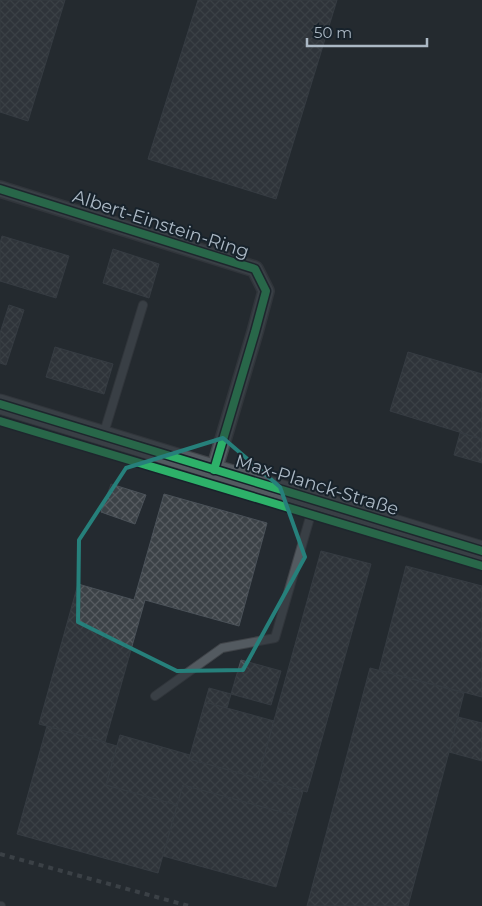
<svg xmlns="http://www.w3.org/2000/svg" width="482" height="906" viewBox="0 0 482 906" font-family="Montserrat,sans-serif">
<defs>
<pattern id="building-cross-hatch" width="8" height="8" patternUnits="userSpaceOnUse" patternTransform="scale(1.25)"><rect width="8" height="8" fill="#3c4247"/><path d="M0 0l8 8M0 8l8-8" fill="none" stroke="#565b60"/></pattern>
</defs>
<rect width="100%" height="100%" fill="#242a30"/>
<!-- building -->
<path fill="url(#building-cross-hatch)" stroke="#4b5259" d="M0 0H65L28 121 0 112Z
M198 0H337L276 199 148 159Z
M2 236 69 256 56 298 0 281V243Z
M113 249 159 264 149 298 103 283Z
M9 305 24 310 6 365 0 363V333Z
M55 347 113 364 104 394 46 377Z
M408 352 482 374V439L390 411Z
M460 433 482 439V463L454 455Z
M111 484 146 495 135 524 101 512Z
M164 494 267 523 239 626 145 600 105 742 39 724 78 584 134 600Z
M321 551 371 564 307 792 258 778Z
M406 566 482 586V697L379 670Z
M241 660 281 671 271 705 231 694Z
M370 668 464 693 449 752 408 906H307Z
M209 688 231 694 227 708 205 702Z
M205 702 274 721 258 778 189 759Z
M458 717 482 723V761L449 752Z
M47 726 117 746 106 785 177 805 158 873 17 834Z
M120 735 190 755 189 759 303 791 296 816 183 785 177 805 106 785Z
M183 785 296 816 276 887 163 856Z"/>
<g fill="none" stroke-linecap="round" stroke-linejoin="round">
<!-- service casing -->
<g stroke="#404449" stroke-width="10">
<path id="service" d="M103 436 143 305
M155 696 222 648 275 638 315 500
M0 906H1"/>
</g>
<!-- minor casing -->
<g stroke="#404449" stroke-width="18">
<path id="minor" d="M0 189 255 269 266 291 255 332 214 470"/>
</g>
<!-- tertiary casing -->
<g stroke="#404449" stroke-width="21">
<path id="tertiary" d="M0 404 482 551"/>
</g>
<!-- service -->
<use href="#service" stroke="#535a60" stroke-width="8"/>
<!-- minor -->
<use href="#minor" stroke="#535a60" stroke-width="15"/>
<!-- tertiary -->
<use href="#tertiary" stroke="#535a60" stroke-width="19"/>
<!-- rail -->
<path stroke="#575d62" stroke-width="4" stroke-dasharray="5 5" stroke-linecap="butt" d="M0 854 189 906"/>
<!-- cycleway casing -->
<g stroke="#17222b" stroke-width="11">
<path id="cycleway" d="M0 189 255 269 266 291 255 332 214 470
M0 404 482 551
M0 421 482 566"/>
</g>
<!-- cycleway -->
<use href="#cycleway" stroke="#2db169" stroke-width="8"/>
</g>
<!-- marked area -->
<path d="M0 0H482V906H0ZM223 438 280 487 305 557 243 670 177 671 78 622 79 540 126 468Z" fill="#242a30" fill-opacity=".55" fill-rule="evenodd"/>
<path fill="none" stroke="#26807b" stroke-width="4" stroke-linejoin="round" d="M223 438 280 487 305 557 243 670 177 671 78 622 79 540 126 468Z"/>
<g text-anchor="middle" stroke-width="4" stroke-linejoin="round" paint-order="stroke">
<!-- street labels -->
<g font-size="18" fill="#abb8c4" stroke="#17222b">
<text transform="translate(161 224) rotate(18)" y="6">Albert-Einstein-Ring</text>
<text transform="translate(317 485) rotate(17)" y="6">Max-Planck-Straße</text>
</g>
</g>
<!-- scale -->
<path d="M307 38v8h120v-8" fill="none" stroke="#abb8c4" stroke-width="2.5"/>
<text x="314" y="38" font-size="15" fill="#abb8c4" stroke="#17222b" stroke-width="4" paint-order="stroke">50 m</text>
</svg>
